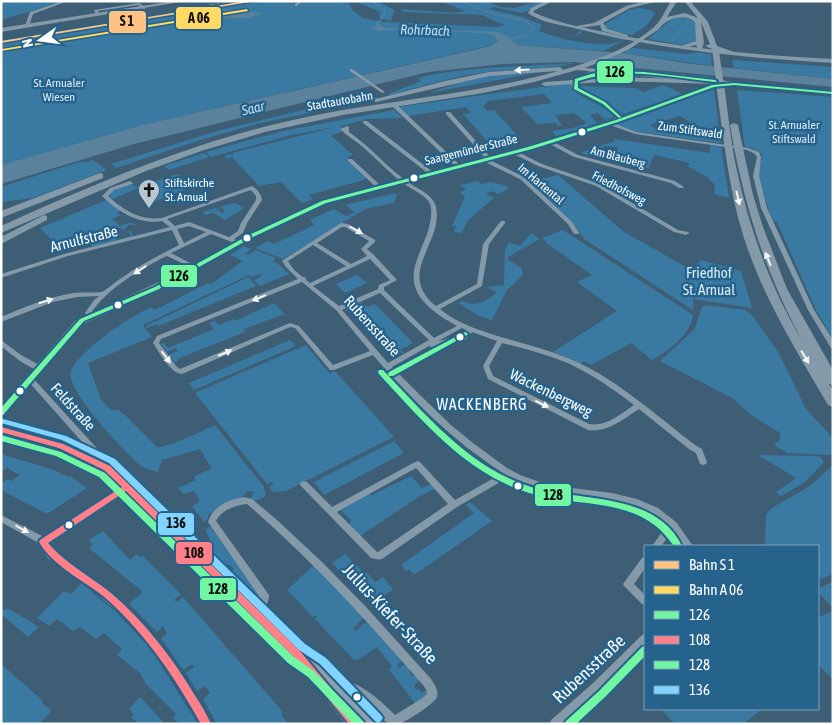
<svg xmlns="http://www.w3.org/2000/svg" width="834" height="725" viewBox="0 0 834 725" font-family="'Asap Condensed',sans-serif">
<rect width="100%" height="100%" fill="#3d5e75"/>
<!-- green -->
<path fill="#3a7aa2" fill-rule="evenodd" d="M1 1H65L1 20Z
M261 1H300L296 4 297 6 304 1H348L353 11 363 18 385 22 498 27 504 25 482 15 404 12 400 9 456 13 465 11 443 2 487 1 500 7 515 8 539 1H549L522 13 494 7 489 9 519 16 527 14 579 29 582 31V32C578 36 571 38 565 36H574L581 30 527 14 520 16 542 25 539 31C558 39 606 50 623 40L596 33 626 39 604 51 517 45 509 37H497L498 41 493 45 142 125 1 165V44Z
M354 1H377L395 10 391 21 379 18 380 12Z
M640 8 650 10 655 14 646 26 632 35 608 30 604 25 629 10Z
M679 16 695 21 698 40 683 45 648 39 673 18Z
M633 48 687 54 698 52 711 54 712 66 623 53Z
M732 60 833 67V79L734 68Z
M573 63C546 71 516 68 488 72 455 76 423 86 391 95L388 94 421 81 417 78C469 66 520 67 573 63Z
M613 67 712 77 713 79 590 69Z
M550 70 429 93 475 77Z
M570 83C571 97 605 104 615 116L605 120 598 113 590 115 597 123 557 137 552 131 573 128 587 123 574 113 555 115 562 126H558L555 123 537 124 521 107 552 103 544 94 488 101 483 107 487 111 494 110 518 136 489 143 463 114 471 113 466 107 408 116 398 107Z
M663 85 683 94 623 114 578 86 635 88 643 92Z
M714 89 721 143 632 131 615 125ZM680 116 693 124C676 131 667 135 650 125Z
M737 90 833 97V339L816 310 777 222 772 221 758 175 762 154 753 148 745 147Z
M373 97 381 98 256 124 194 142 116 168 111 164 217 131 307 109Z
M394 110 403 118 367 119 341 126 342 131 331 136 353 155 347 157 349 159 347 160 367 179 309 195 313 199 302 203 281 182 259 186 232 157 227 159 224 156 231 154 234 157 232 153 335 127 291 135 211 157 206 152 283 131Z
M615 139 710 153V144L721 146 729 198 714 194 715 185 706 176 687 166 690 163 654 155 649 168 618 162 625 155 617 153 618 147 604 146 602 158 580 153 615 141Z
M204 153 209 157 169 170 164 166Z
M93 160 107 170 33 198 1 202V187L79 162H85L63 169Z
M179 174 192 187 156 201 138 188 113 199 109 196 113 190 132 184 136 187Z
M558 175 624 232 693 271 701 260 741 271 752 308 693 299V310L584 239 572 223 528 182Z
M478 181 481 184 491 182 510 187 499 194 491 191 486 194 494 198 467 221 462 233 454 232 456 226H452L465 197 460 192 466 189 460 185Z
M392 194H397L394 203 365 209 283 259 255 248 268 241 274 244 314 225 310 220 334 209 346 216 355 212 345 205Z
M106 200 122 210 117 213 121 215 112 219 120 225 115 228 131 222 137 225H128L124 230 119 228 108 234 111 236 115 235 117 240 131 236 130 233 125 232 130 231 134 237 92 247 89 236 68 239V242L56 244 40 228Z
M235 203 244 208 225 220 214 213 205 215 203 212 216 208 222 213 225 212 221 206Z
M563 230 693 315C691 335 668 351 652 360L631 343 591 365 584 361 581 364 553 352 617 311 577 282 592 275 546 243 547 242 542 238Z
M531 233 540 239 508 257V260L522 268 523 275 507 290 492 320 479 316 458 303 463 301C474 308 488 301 497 292L486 287 504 285 505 250 509 242 520 246Z
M244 246 251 249 245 254 249 255 255 250 276 258 272 262 277 263 289 274 260 286 254 280 262 276 259 274 251 277 249 275 143 325 152 337 88 363 101 400 111 410H118L125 415 157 447C164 449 205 430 215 425L264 487 266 496 254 502 250 499 254 492 248 491 241 498 209 514 207 520 204 522 192 506 200 501 194 491 183 494 178 488 196 480 194 476 212 469 200 449 162 460 158 472C151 470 146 469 140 465 125 452 66 391 71 372 76 352 135 313 152 307L154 310 163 306 208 283 211 284 243 261 230 255Z
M357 275 367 283 345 293 336 284Z
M248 277 256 286 158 326 157 324 147 328 146 326Z
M362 302 368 307 374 304 380 309 413 343 400 350 404 353 402 354 359 306 349 309 351 313H349L346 309Z
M274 303 285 314 244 329 245 332 177 359 178 361 175 362 169 355 178 351 175 348 167 352 161 344 164 343 168 348 214 329 209 323 215 321 219 325 234 319 235 321Z
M705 305 745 310 752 315 778 352 806 409 833 438V455L787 453 774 445 780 440V433L751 415 734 399 660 361 694 330 702 307Z
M290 340 296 346 194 390 189 383Z
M306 345 329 373 335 371 394 437 286 491 273 492 269 487 274 484 272 482 267 484 195 393Z
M394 441 404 453 324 495 314 482Z
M1 454 54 470 68 477 70 476 87 488 47 514 1 490V484L7 479 12 481 20 475 7 468 1 472Z
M758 455 814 456 820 457 824 462 805 482 781 496 776 492 796 478Z
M833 465V574L818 580V546H765L766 514 772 508 810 486Z
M411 476 422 488 431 484 435 489 420 496 360 536 349 525 351 520 341 510 368 494 372 495Z
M470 502 492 521 414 575 409 569 406 571 401 565 474 513 466 505Z
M210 526 260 595V597L231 572 234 569 230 565 225 566 203 544 210 540 206 530Z
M103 531 130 560 137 554 140 557 142 555 181 594 174 600 177 602 183 597 283 712 281 715 287 721 284 724H217L203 699 210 693 205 686 197 691 186 673 194 667 192 664 183 670 161 638 167 633 163 626 157 632 129 604 143 592 89 548 93 545 89 540Z
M345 554 364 573 366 572 376 582 383 577 393 590 372 603 332 563Z
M315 564 365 616 353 629 356 631 363 624 370 622 402 661 397 665 399 668 405 664 411 669 409 671 413 676 416 675 420 679 414 686 416 689H419L422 693 428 689 429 692 417 706 389 669 392 666 377 647 358 660 353 659 315 619 317 617 315 615 313 617 287 590Z
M833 581V608L818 592V589Z
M81 583 116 612 150 648 198 724H179L173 718 176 714 146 684 140 673 117 655 122 649 104 633 96 639 80 627 73 631 57 619 49 626 37 618 64 591 71 594Z
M7 609 11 610 39 627 28 637 1 614V610Z
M833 610V679L818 665V618Z
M1 664 43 701 42 703 49 709 51 708 50 713 39 724H1Z
M140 697 165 724H139L131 717 134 714 129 709Z
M661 709H762L743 724H675Z"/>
<!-- water -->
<path fill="#5a829d" d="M219 9 262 13 248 18H208L209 15 203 12Z
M377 22 384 28 498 32 509 37 517 45 623 53 692 64 833 79V87L573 62 503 64 428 72 134 144 1 184V165L142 125 491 46 498 41 494 35 484 33 401 29 379 31 369 28 375 27Z"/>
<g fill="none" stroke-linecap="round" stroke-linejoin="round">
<!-- stream -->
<path stroke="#5a829d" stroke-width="1" d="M371 1 385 10 382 19 377 23
M460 1 487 12 527 21 533 29 526 35 509 39
M682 27 690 18
M672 41 680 29"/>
<!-- street -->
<path fill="#849aa9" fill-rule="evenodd" d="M63 1H68L33 14 29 26 27 27 25 26 30 12Z
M83 1H103L102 2Z
M299 1H303L297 6H295V4Z
M139 3 145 7V9H143L138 5 98 11 100 15 98 16 96 15 94 10Z
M350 69H352L385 92 382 93 350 71Z
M393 105H397L460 165V167H456L393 107Z
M446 112H450L491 158V159L490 160 524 177 572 222 579 233 578 234H574L568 224 520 179 483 161V159H486L446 114Z
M363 121H367L433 172V174H429L363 123Z
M607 122H611L636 132 748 148 759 152 761 157 759 176 767 208 814 310 833 340V348H831L808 310 761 208 753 176 757 157 755 154 747 150 635 134 607 124Z
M347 126 349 127V132C371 147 388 169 411 184 420 190 433 195 436 207 444 243 395 273 436 306L477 284 483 244 501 221H505V223L489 244 482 286 440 309C458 324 479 330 501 337 526 344 553 351 577 362 620 382 657 416 695 445L702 449 707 462 706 464 703 465 700 464 696 453 689 449 639 409C623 419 608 433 588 430L488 379 483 366 497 341 472 332 465 340 431 347 429 346 392 367 420 395 451 425 473 443 507 468 520 475 540 482 564 487 612 493 637 499 658 508 676 522 693 546H684L673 531 661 546H652L667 525C662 521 657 516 652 513 635 503 615 500 596 497 567 493 536 490 509 477L457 507 382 559C378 560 375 559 371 558L301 486 300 484 301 482 304 481 307 482 332 507 417 461 420 462 455 500 503 473C454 442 411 399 373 355L334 370H330L295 328 290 327 182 374C171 374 159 352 153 343L157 336 298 279 286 267 282 261 283 260 341 223 348 224 375 240V242L367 249 374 255 397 280 384 287V290L434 338 457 326C434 313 407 296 415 266 418 255 423 245 427 234 430 225 433 213 430 204 426 195 414 191 406 185 391 175 378 160 364 148 356 141 347 136 340 129ZM342 227H345L369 241 361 249 367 256 351 264 317 243ZM313 245 346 266 310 283 306 280V278C299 276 292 268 288 261ZM370 259 390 280 379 285 378 289 339 306 313 286ZM302 282 336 310 370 351 333 365 299 326 290 323 180 369 177 367 159 343 161 339ZM380 293 429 340 388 363 342 310ZM462 328 466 330 461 336 438 341ZM502 343C526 349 550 355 572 365 594 376 615 390 634 405 620 414 607 427 589 424L493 376 489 366ZM416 468 448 504 378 552H377L337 512Z
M548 141H552L578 155 675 181 684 187 683 188H679L671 183 574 157 548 143Z
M512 151H516L542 164 600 184 678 230 688 232 689 233 686 235 674 232 596 186 538 166 512 153Z
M348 159H352L381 186V188H377L348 161Z
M130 181 133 183 132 184 114 190 108 196C123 210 141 221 162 218L252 186C257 189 262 195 262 200L247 223 243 233 234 239 241 242V244H237L211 234 171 253 192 264 193 265 192 266H188L167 256 164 257C137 272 109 287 91 313L92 317 91 318H87L85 313 94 300 99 296 77 297 53 302 1 322V317C25 307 48 297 74 293 83 292 93 293 101 292 106 291 117 280 123 277 141 264 160 255 179 245L172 230 68 256 1 278V274L64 254 170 227 162 221C139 225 118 212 102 196L110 188ZM251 190 256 196V200L241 223 238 231 229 237 189 222 175 226 167 219ZM189 226 206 232 184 243 177 229Z
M1 340 21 355 41 366 42 368 41 370C29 370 11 354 1 346Z
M28 377H32L103 455 111 467 110 469 107 470 104 469 87 447 79 453H73L72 451 82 442 28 381 26 379Z
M127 484 130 485 131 487 130 489 48 543 54 552 89 575 145 625 164 648 211 724H200L158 654 139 631 83 581 48 558 37 542 1 522V515L44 537Z
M244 497 252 499 276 519 323 563 367 608 431 679C434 684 439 690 437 697 434 704 409 720 401 723 398 724 393 724 389 724 379 717 372 706 362 699 352 692 342 690 331 685L330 682 331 679 335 677C362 684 376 696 395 715L421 699 427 694V691L423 685C368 622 311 559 247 504 235 505 222 510 216 521L269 595C269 605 262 611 253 614L250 613 248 610 250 607 259 599V596L208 522C213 506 228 500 244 497Z
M645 557V568L634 584 645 595V605L642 604 625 587 623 584 642 558Z
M645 634V644L600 692 563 724H550L551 720 592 684 642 635Z"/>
<!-- secondary -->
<path fill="#8ca0ae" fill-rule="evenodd" d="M591 71 610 70 613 72 610 74H592L578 81 577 86 580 90 604 101 621 114 622 115 619 120 532 149 345 197 285 221 180 279 81 325 4 415 1 416V406L75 321 174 275 281 219 341 195 528 147 615 118 616 115 600 103 576 92 571 86 574 79Z
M1 426 64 443 111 465 303 652C322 658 361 703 377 719L379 724H363L361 722 362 724H346L293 658 103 471 58 449 1 433Z"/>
<!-- primary -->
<path fill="#8399a7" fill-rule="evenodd" d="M173 1H186L1 32V28Z
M546 1H553L535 10 533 12C554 22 577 26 599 31 676 48 754 55 833 59V63C747 58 662 50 578 29 562 25 542 23 528 13L531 8Z
M623 71 833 91V95L722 84V86L612 124H608V122L718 84 621 74 620 73Z"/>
<!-- highway -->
<path fill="#849aa8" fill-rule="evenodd" d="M646 1H659L630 8 603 23 607 29 628 35V37L602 31 600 25 579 28 576 26 594 23 626 6Z
M671 1H677L667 17 685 13 698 18 684 1H690L708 22 717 46 734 52 731 54 719 51 723 80 727 82 724 84C728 113 731 143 737 171 750 231 771 289 803 342 765 273 743 202 730 125L734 123 738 125 753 195 763 227 787 289 833 370V385L829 384 833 391V407L828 405C796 350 762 296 743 235 728 186 723 134 716 84L616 81 545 86 541 84 545 82 616 77 716 80 712 49 705 46 710 44 701 22 704 42 702 49H698L696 45 684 48 681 46 696 41 695 22C684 13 667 18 659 29L628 50 585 68 623 71H626V75L577 70 534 82 483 93 343 115 265 132 204 150 146 171 1 233V226C96 183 192 142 293 120 381 100 471 96 558 71L489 76 376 102 372 100 445 81 489 72 560 67 563 70C594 61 629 49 654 27 661 21 666 9 671 1Z
M100 173 103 174V178L1 218V211Z
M44 215 47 216V220L1 244V237Z"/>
<!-- rail -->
<path stroke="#849aa8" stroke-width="1" stroke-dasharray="4.5 2" stroke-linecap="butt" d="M209 5 244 1
M1 41 215 5"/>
<!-- bus-1 casing -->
<g stroke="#26638c" stroke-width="4">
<path id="bus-1" d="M608 71 644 72 715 80 717 81 715 82C669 77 623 66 578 81V88L605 102 620 116 621 117 619 118 603 104 574 89 575 79 591 74Z
M734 83 833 92V94L734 85 714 87 618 122 532 149 326 203 253 237 159 289 84 321 3 415H1V408L80 319 155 287 249 235 322 201 528 147 616 120 712 85Z"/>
</g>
<!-- bus-2 casing -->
<g stroke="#26638c" stroke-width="4">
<path id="bus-2" d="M1 427 63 444 110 466 300 651 358 721 360 724H349L294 657 126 491 48 543C66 564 90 576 111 593 144 621 172 657 194 694 200 703 206 713 211 724H201C176 679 147 636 109 601 87 581 55 569 39 542L40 540 122 487 104 470 59 448 1 432Z"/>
</g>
<!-- bus-3 casing -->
<g stroke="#26638c" stroke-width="4">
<path id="bus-3" d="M465 332 467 333 468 334 467 335 393 376H389L388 374 389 372Z
M379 370H383C428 417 474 473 539 489 586 501 657 494 682 546H674C667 537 660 528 650 522 625 505 591 504 562 500 542 497 522 492 504 483 455 460 415 413 379 374L378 372Z
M1 435 61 452 105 473 294 657 314 671 363 721 365 724H353L308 677 288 663 99 477 56 456 1 441Z
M645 646V656L605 697 576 724H564L566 721 599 691 642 647Z"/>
</g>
<!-- bus-4 casing -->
<g stroke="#26638c" stroke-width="4">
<path id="bus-4" d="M1 419H3L66 436 115 459 305 644 326 658 381 715 383 718 381 721 378 723 375 721 320 664 299 650 109 463 62 440 1 423Z"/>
</g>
<!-- bus-1 -->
<use href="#bus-1" fill="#73f6a2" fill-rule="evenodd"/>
<!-- bus-2 -->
<use href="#bus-2" fill="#ff8088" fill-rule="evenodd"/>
<!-- bus-3 -->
<use href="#bus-3" fill="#73f6a2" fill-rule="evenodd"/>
<!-- bus-4 -->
<use href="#bus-4" fill="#80d4ff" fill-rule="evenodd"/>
<!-- rail-1 casing -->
<g stroke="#26638c" stroke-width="3">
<path id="rail-1" d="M246 1H256L1 43V41Z"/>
</g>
<!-- rail-2 casing -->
<g stroke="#26638c" stroke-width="3">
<path id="rail-2" d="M247 9 248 11 1 51 2 49Z"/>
</g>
<!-- rail-1 -->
<use href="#rail-1" fill="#ffc280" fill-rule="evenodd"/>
<!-- rail-2 -->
<use href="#rail-2" fill="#fed964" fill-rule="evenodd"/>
</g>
<!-- one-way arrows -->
<defs><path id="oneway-solid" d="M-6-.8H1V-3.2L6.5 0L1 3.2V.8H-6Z" transform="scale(1.25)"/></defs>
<g fill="#f3f5f6">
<use href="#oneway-solid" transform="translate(522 70) rotate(176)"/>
<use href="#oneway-solid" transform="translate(738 198) rotate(77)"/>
<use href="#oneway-solid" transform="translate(356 230) rotate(29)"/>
<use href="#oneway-solid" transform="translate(768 259) rotate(-112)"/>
<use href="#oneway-solid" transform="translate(140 270) rotate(147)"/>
<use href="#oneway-solid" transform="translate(259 298) rotate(158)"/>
<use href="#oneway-solid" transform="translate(46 301) rotate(-17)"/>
<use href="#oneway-solid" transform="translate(225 353) rotate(-23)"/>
<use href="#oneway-solid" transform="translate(166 357) rotate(53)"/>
<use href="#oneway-solid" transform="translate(805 357) rotate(59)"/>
<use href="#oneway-solid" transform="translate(542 404) rotate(26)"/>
<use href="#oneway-solid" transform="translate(22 529) rotate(29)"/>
</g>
<!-- icons -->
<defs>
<g id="church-pin" transform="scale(1.125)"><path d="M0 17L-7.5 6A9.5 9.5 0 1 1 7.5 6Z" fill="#bbc7cf" stroke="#26638c"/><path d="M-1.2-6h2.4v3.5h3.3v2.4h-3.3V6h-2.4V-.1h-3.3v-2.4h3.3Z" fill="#111"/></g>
</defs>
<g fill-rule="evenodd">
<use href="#church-pin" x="149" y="190"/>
</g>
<!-- markers -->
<g fill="#fff" stroke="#26638c" stroke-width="2">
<circle cx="582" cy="132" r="4.5"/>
<circle cx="414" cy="178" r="4.5"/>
<circle cx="247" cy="238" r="4.5"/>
<circle cx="118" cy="305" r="4.5"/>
<circle cx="460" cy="337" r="4.5"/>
<circle cx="20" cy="391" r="4.5"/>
<circle cx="518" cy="486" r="4.5"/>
<circle cx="69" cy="525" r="4.5"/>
<circle cx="357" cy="697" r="4.5"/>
</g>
<g text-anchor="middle" stroke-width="5" stroke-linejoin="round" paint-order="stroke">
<!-- far-park labels -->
<g font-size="12" fill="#d9ecf8" stroke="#26638c">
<text x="59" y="87">St. Arnualer<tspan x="59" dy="14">Wiesen</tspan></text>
<text x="794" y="129">St. Arnualer<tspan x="794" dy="14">Stiftswald</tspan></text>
</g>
<!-- far-street labels -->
<g font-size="12" fill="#fff" stroke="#26638c">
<text transform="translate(340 101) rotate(-10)" y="4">Stadtautobahn</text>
<text transform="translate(690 130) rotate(8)" y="4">Zum Stiftswald</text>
<text transform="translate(471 150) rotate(-14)" y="4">Saargemünder Straße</text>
<text transform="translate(618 157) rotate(15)" y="4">Am Blauberg</text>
<text transform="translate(541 184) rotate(40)" y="4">Im Hartental</text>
<text transform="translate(619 188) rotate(28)" y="4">Friedhofsweg</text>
</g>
<!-- far-poi labels -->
<g font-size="12" fill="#fff" stroke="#26638c" text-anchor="start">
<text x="165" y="187">Stiftskirche<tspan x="165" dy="14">St. Arnual</tspan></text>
</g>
<!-- far-water labels -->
<g font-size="14" font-style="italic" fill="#c1dff1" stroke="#26638c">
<text transform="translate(425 30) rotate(2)" y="5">Rohrbach</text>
<text transform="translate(253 108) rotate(-13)" y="5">Saar</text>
</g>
<!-- street labels -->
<g font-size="15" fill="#fff" stroke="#26638c">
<text transform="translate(84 239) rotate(-14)" y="5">Arnulfstraße</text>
<text transform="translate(372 326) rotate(48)" y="5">Rubensstraße</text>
<text transform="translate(551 393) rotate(26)" y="5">Wackenbergweg</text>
<text transform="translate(73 407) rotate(48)" y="5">Feldstraße</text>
</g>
<!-- park labels -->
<g font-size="15" fill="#d9ecf8" stroke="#26638c">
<text x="709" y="278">Friedhof<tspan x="709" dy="17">St. Arnual</tspan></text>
</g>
<!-- neighbourhood labels -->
<g font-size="16" letter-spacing="1" fill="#fff" stroke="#26638c">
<text x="482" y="410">WACKENBERG</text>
</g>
<!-- near-street labels -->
<g font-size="18" fill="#fff" stroke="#26638c">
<text transform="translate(390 614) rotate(47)" y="6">Julius-Kiefer-Straße</text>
<text transform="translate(589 669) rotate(-43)" y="6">Rubensstraße</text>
</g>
</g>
<g stroke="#26638c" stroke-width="2">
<rect x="175" y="6" width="47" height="24" rx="5" fill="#fed964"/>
<rect x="108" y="10" width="39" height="24" rx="5" fill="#ffc280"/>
<rect x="596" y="60" width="38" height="24" rx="5" fill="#73f6a2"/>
<rect x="160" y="264" width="38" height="24" rx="5" fill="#73f6a2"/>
<rect x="534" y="483" width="38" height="24" rx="5" fill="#73f6a2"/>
<rect x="157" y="512" width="38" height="24" rx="5" fill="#80d4ff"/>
<rect x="175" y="541" width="38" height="24" rx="5" fill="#ff8088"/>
<rect x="199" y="577" width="38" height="24" rx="5" fill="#73f6a2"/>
</g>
<g font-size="14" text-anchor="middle" font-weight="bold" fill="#111">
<text x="199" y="23">A 06</text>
<text x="127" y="26">S 1</text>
<text x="615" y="77">126</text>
<text x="179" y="281">126</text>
<text x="553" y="500">128</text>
<text x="176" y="528">136</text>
<text x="194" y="558">108</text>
<text x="218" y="594">128</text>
</g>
<!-- border -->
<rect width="834" height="725" fill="none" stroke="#ffffff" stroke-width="5"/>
<!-- legend -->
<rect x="644" y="545" width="175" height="165" fill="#26638c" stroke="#7da1ba"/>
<rect x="654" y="561" width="25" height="8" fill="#ffc280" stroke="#7da1ba"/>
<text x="689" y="570" font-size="15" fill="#ffffff">Bahn S 1</text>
<rect x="654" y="586" width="25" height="8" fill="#fed964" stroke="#7da1ba"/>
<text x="689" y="595" font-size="15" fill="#ffffff">Bahn A 06</text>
<rect x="654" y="611" width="25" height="8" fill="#73f6a2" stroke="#7da1ba"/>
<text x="689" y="620" font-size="15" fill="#ffffff">126</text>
<rect x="654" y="636" width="25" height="8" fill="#ff8088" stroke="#7da1ba"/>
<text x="689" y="645" font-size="15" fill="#ffffff">108</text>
<rect x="654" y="661" width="25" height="8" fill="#73f6a2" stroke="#7da1ba"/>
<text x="689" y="670" font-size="15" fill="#ffffff">128</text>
<rect x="654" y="686" width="25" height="8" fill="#80d4ff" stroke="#7da1ba"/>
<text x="689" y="695" font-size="15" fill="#ffffff">136</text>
<!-- north arrow -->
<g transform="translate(40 40) rotate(256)" stroke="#26638c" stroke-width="4" paint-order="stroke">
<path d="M0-4L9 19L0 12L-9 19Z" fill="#ffffff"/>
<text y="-8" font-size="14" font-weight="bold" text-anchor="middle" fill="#ffffff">N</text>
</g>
</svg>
